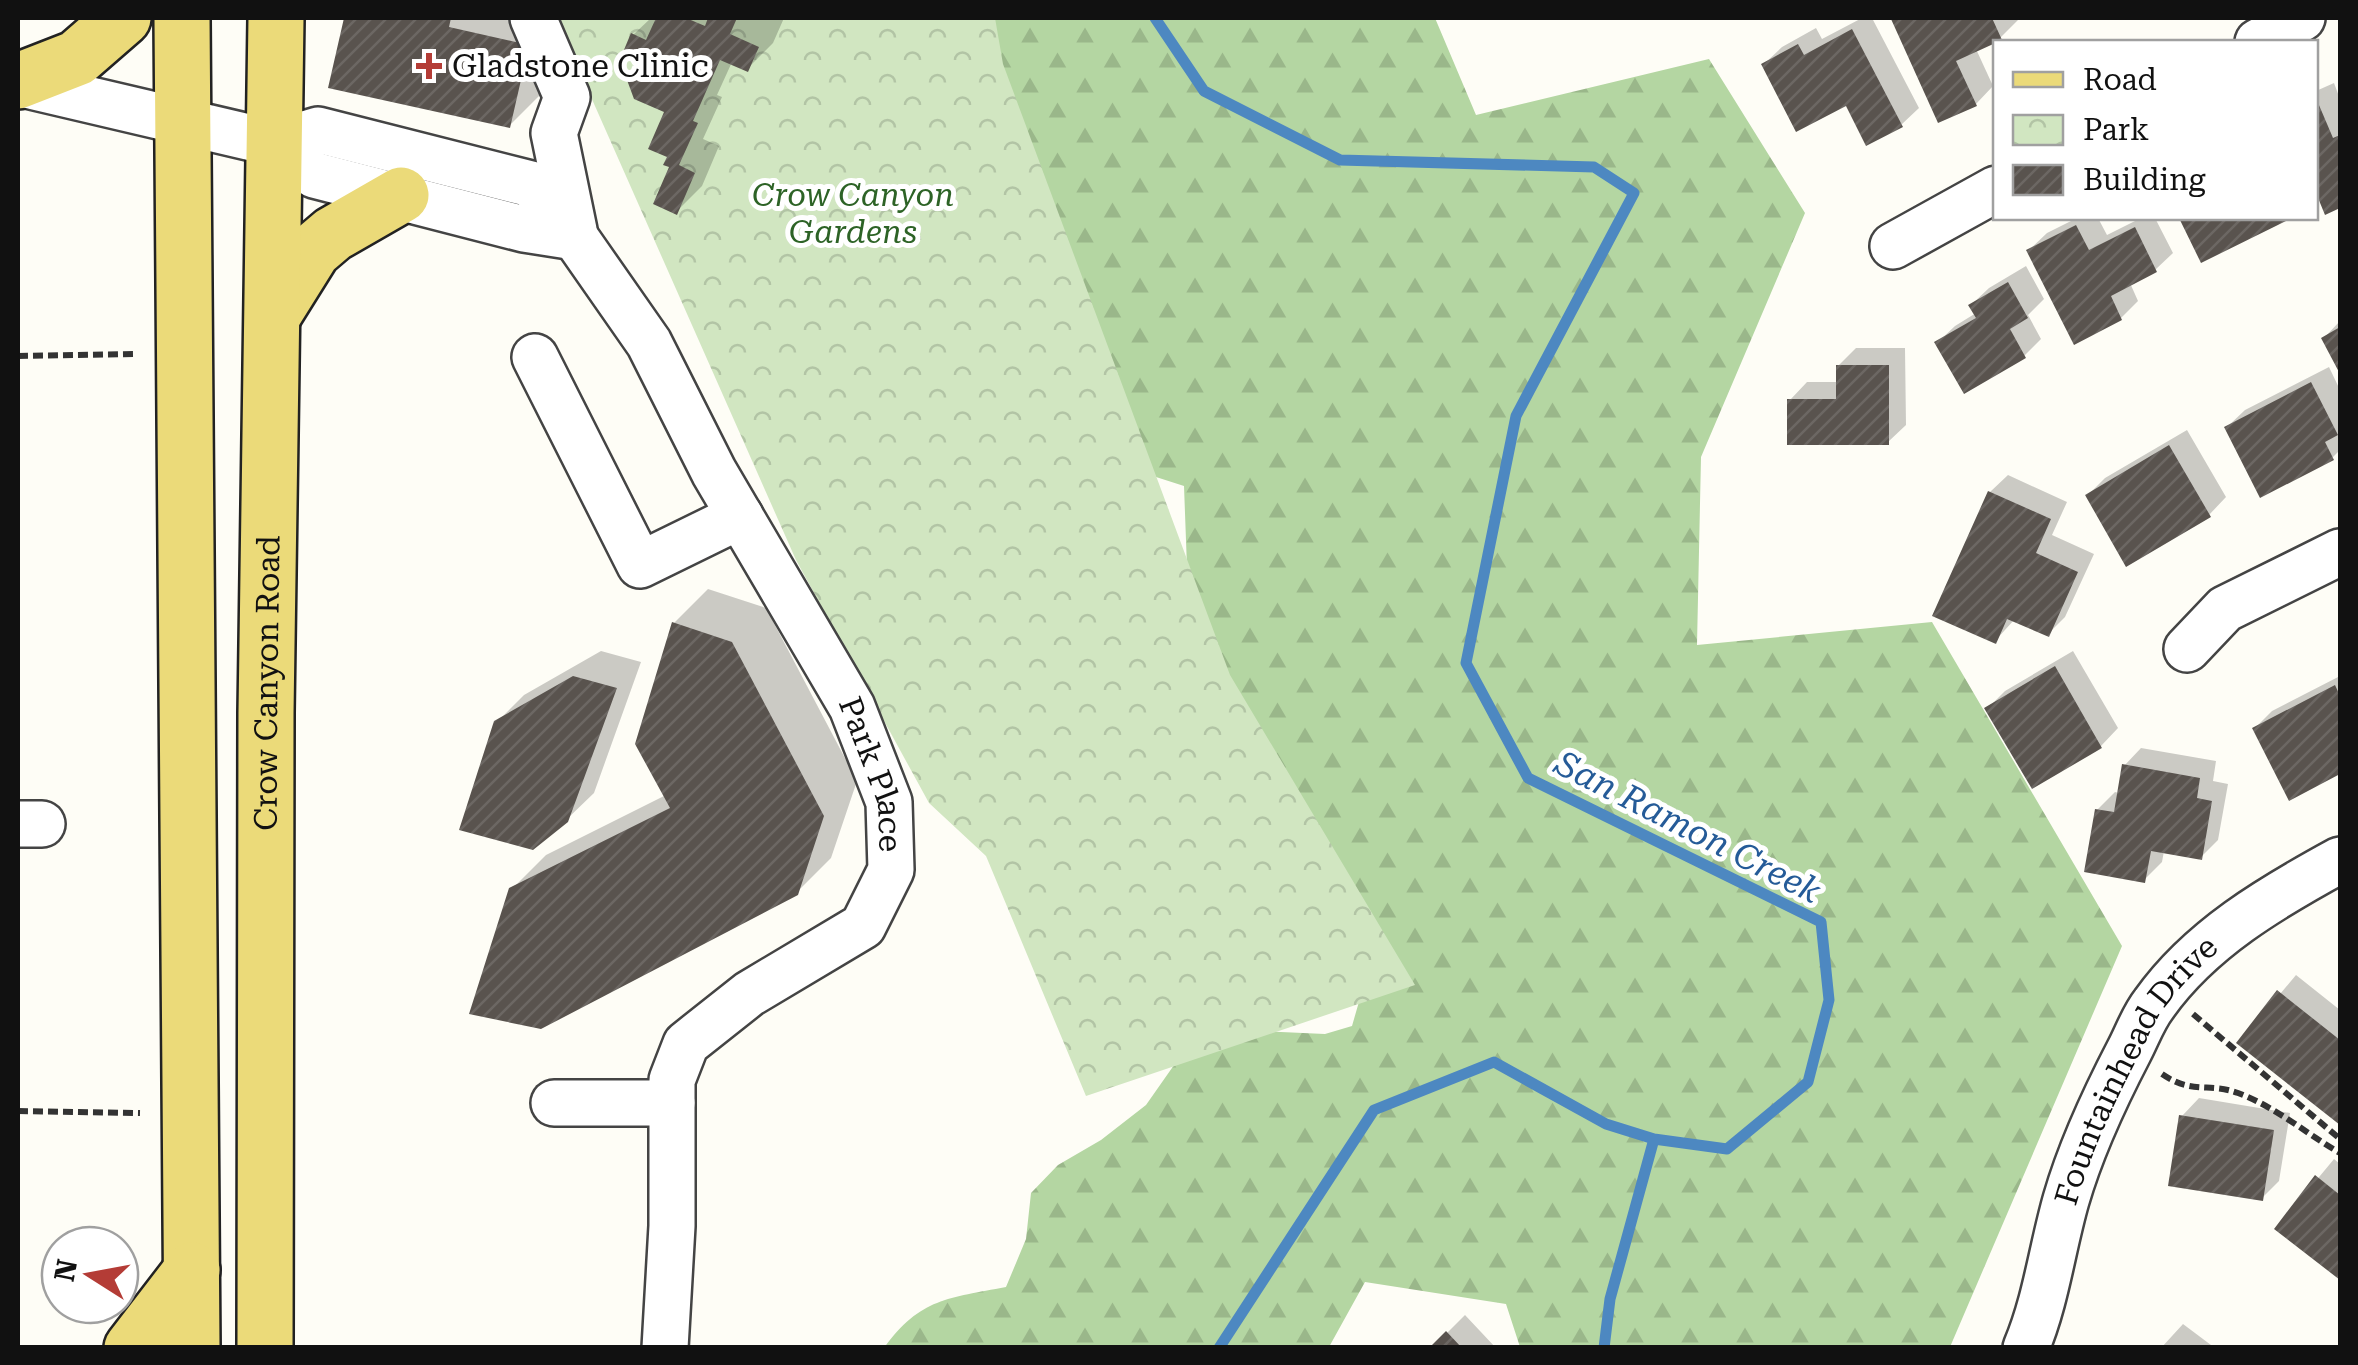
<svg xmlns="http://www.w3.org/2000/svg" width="2358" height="1365" viewBox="0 0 2358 1365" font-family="'Roboto Serif',serif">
<defs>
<pattern id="forest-firs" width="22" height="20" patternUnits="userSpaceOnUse" patternTransform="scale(2.5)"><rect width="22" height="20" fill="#b4d6a2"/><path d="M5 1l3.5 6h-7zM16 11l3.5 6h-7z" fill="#9ab78a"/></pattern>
<pattern id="park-crowns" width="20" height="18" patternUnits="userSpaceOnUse" patternTransform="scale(2.5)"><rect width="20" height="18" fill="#d1e6c1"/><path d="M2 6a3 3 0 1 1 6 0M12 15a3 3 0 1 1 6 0" fill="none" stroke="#b2c4a5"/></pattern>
<pattern id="building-hatch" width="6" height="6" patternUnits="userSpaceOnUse" patternTransform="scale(2.5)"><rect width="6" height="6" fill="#59534e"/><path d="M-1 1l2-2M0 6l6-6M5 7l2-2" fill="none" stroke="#6c6763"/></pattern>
</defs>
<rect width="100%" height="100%" fill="#fefdf6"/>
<!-- forest -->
<path fill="url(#forest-firs)" d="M947 18H1435L1476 115 1709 59 1805 213 1701 457 1697 645 1932 622 2122 946 1950 1347H1520L1506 1304 1365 1282 1329 1347 884 1348C920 1298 949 1298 1006 1287L1026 1239 1031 1193 1058 1165 1101 1140 1146 1105 1193 1038 1210 1029 1325 1034 1352 1026 1371 960 1189 622 1184 486 1128 468Z"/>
<!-- park -->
<path fill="url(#park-crowns)" d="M556 18H995L1003 64 1230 675 1415 985 1086 1096 986 856 929 803 796 560Z"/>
<!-- shadow -->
<path fill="#0003" d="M347 18H560L543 92 509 126 331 86Z
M651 18H784L773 43 747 69 732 62 717 95 722 97 703 139 719 146 702 186 676 212 668 111 638 62 633 35Z
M1862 18H1872L1919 108 1901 125 1764 64 1782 47 1816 28 1822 39Z
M1896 18H2017L2018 20 2000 38 1976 49 1993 86 1976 104 1894 20Z
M2334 83 2340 99V205L2326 211 2316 187V91Z
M2077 218H2098L2107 235 2141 218H2155L2173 253 2155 270 2130 283 2138 301 2121 318 2029 250 2047 233Z
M2182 218H2286L2202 259Z
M2026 266 2044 299 2028 315 2041 339 2024 356 1937 343 1955 326 1976 313 1971 305 1989 288Z
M2340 321V369L2324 338Z
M1856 348H1905L1906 425 1888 442 1790 400 1807 382H1838V366Z
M2329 367 2340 390V450L2332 458 2227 427 2245 410Z
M2187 430 2226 497 2209 515 2088 495 2105 478Z
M2008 475 2067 502 2052 535 2094 554 2065 617 2048 634 2014 620 1995 641 1990 492Z
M708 589 766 608 857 781 831 858 796 893 511 890 546 855 666 795 674 623Z
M601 651 641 662 594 793 566 820 497 722 524 695Z
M2073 651 2118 728 2101 746 2033 786 1988 708 2005 691Z
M2340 676V772L2290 797 2255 728 2272 711Z
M2141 748 2216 761 2213 781 2228 784 2218 840 2201 857 2164 851 2162 862 2144 880 2097 810 2115 792 2119 793 2124 766Z
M2296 975 2340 1010V1122L2239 1043Z
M2199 1098 2290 1113 2279 1181 2262 1198 2182 1116Z
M2334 1159 2340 1164V1277L2277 1228Z
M1465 1315 1496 1348H1432Z
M2183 1324 2215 1348H2161Z"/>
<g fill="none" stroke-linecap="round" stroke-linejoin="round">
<!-- stream -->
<path stroke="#4d88c1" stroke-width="11" d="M1155 18 1204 91 1340 160 1594 167 1634 193 1516 416 1466 663 1528 778 1821 922 1829 1000 1808 1082 1727 1149 1654 1139 1606 1124 1494 1062 1374 1110 1219 1348
M1604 1348 1610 1299 1654 1139"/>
</g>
<!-- building -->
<path fill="url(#building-hatch)" d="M344 18H451L449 27 529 45 510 128 328 88Z
M656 18H686L705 26 708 18H737L730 34 759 47 748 72 720 60 693 121 698 123 679 165 695 173 677 215 653 204 669 167 663 165 667 157 648 149 664 112 634 99 627 80 635 63 621 57 631 33 646 40Z
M1895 18H1992L2002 40 1956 61 1977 106 1938 123 1891 19Z
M1852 29 1903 127 1866 146 1846 106 1796 132 1761 64 1798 44 1804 55Z
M2316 98 2333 138 2340 135V208L2325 215 2316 193Z
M2179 218H2292L2201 263Z
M2076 225 2089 250 2135 227 2157 272 2111 296 2122 320 2074 345 2026 250Z
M2008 282 2028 318 2010 329 2026 358 1964 394 1934 342 1976 318 1968 305Z
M2340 327V374L2321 338Z
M1836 365H1889V445H1787V399H1836Z
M2311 382 2338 435 2325 442 2334 460 2260 498 2224 427Z
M2169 445 2211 517 2126 567 2085 495Z
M1988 491 2051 519 2036 553 2078 572 2049 637 2007 619 1996 644 1932 616Z
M672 622 732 642 824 816 798 895 541 1029 469 1014 509 888 670 808 635 744Z
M2055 666 2102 748 2032 789 1984 708Z
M573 676 617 688 568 822 533 850 459 830 494 721Z
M2335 685 2340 696V774L2289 801 2252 728Z
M2122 764 2200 778 2197 798 2212 801 2202 860 2151 851 2145 883 2084 872 2095 809 2114 812Z
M2277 990 2340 1040V1125L2236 1043Z
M2179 1115 2274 1130 2263 1201 2168 1186Z
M2315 1175 2340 1195V1280L2274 1229Z
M1446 1331 1462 1348H1429Z"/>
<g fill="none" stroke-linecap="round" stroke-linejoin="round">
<!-- minor casing -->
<g stroke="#444" stroke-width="50">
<g id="minor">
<path d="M533 18 567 97 554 133 574 230"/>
<path d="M2258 42 2302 18"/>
<path d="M18 83 274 143 314 175 524 229 575 237"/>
<path id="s1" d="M274 143 318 130 531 184 575 237 649 343 714 472 852 707 889 802 891 870 863 926 749 994 686 1044 672 1080V1226L665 1348"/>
<path d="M1893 246 1996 189"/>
<path d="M535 357 640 565 740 516"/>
<path d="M2187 649 2225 609 2340 552"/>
<path d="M18 824H42"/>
<path d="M554 1103H672"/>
<path id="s2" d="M2026 1348C2046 1301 2052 1249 2066 1200 2081 1148 2104 1099 2129 1051 2137 1036 2143 1018 2154 1004 2200 939 2272 897 2340 860"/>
</g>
</g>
<!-- major casing -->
<g stroke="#222" stroke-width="60">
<g id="major">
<path d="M182 18 192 1348"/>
<path d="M18 81 77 58 123 18"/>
<path d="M273 315 313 251 333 234 401 195"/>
<path d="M132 1348 192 1270"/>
<path id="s3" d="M265 1348 266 713 276 18"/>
</g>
</g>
<!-- path -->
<path stroke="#333" stroke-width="6" stroke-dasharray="10 5" stroke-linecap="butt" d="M18 356 137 354
M2193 1014 2340 1139
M2162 1074C2193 1095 2208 1082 2238 1093 2274 1106 2307 1134 2340 1153
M18 1111 140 1113"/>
<!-- minor -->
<use href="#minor" stroke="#fff" stroke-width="45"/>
<!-- major -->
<use href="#major" stroke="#ebda79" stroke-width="55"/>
</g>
<!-- markers -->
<path fill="#b43c36" stroke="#fff" stroke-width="4" d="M424 51h10v10h10v10h-10v10h-10v-10h-10v-10h10z"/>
<g text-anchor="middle" stroke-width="10" stroke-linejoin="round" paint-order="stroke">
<!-- poi labels -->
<g font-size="32" fill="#111" stroke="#fff" text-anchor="start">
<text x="452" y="77">Gladstone Clinic</text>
</g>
<!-- park labels -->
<g font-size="32" font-style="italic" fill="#2d6326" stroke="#fff">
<text x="853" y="206">Crow Canyon<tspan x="853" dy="37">Gardens</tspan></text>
</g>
<!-- street labels -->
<g font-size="32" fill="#111" stroke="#fff">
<text dy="11" stroke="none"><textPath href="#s3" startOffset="665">Crow Canyon Road</textPath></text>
<text dy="11" stroke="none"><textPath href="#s1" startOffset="952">Park Place</textPath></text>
<text dy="11" stroke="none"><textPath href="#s2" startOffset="302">Fountainhead Drive</textPath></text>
</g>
<!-- water labels -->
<g font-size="35" font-style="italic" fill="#255b98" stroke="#fff">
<text transform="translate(1688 827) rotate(27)" y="12">San Ramon Creek</text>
</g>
</g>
<!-- border -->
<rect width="2358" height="1365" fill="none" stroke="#111111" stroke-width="40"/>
<!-- legend -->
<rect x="1993" y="40" width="325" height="180" fill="#ffffff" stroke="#a0a0a0" stroke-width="2.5"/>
<rect x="2013" y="72" width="50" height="15" fill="#ebda79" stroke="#a0a0a0" stroke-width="2.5"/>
<text x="2083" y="90" font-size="30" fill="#111111">Road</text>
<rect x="2013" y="115" width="50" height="30" fill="url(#park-crowns)" stroke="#a0a0a0" stroke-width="2.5"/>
<text x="2083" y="140" font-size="30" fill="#111111">Park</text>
<rect x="2013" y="165" width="50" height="30" fill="url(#building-hatch)" stroke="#a0a0a0" stroke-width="2.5"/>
<text x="2083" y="190" font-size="30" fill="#111111">Building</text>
<!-- north arrow -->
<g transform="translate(90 1275) rotate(281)"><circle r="48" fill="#ffffff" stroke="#a0a0a0" stroke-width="2.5"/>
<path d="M0-8L18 38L0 25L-18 38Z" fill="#b43c36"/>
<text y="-15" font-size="28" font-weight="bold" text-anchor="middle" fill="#111111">N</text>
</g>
</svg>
